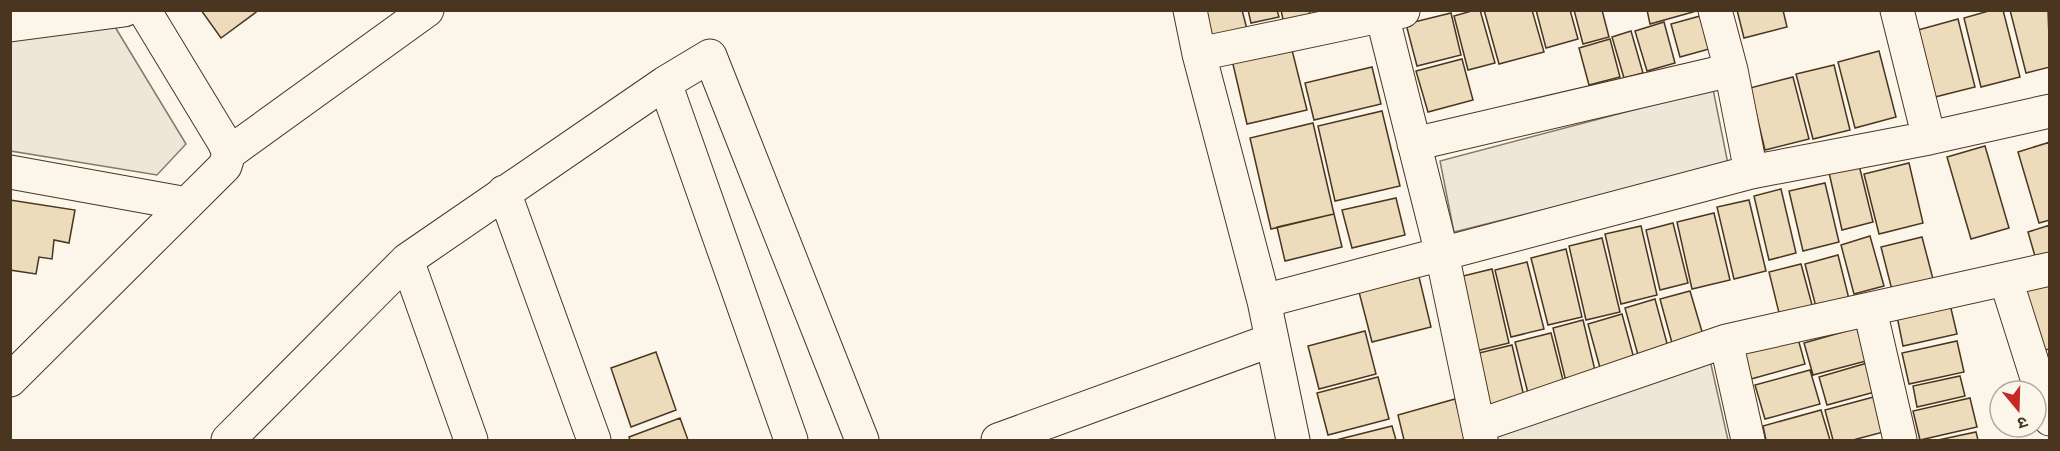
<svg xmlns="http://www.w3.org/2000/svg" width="2060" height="451" viewBox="0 0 2060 451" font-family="'Noto Serif','Noto Sans Devanagari',serif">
<rect width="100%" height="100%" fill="#fbf6e9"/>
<!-- green -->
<path fill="#ede6d9" stroke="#887966" stroke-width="1.5" d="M106 12 186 144 157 175 11 151 10 28Z
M1713 89 1728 164 1454 232 1440 161Z
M1710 360 1728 440H1495L1493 432Z"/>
<!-- building -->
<path fill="#ecdcbc" stroke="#4a3520" stroke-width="1.5" d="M201 10H259L221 38Z
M1205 10H1242L1248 33 1212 41Z
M1248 10H1277L1279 17 1251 23Z
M1281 10H1309L1311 18 1284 24Z
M1475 10H1480L1495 63 1468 70 1454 16Z
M1484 10H1532L1544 52 1499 64Z
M1536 10H1570L1578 39 1546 48Z
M1574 10H1602L1609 37 1583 44Z
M1647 10H1700L1650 24Z
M1737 10H1783L1787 27 1744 38Z
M1992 10H2003L2020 77 1981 87 1964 18Z
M2010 10H2048L2050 67 2026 73Z
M1451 13 1461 55 1417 66 1406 24Z
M1700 16 1709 49 1680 57 1671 24Z
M1958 19 1975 87 1935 97 1918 30Z
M1664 22 1675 63 1647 71 1635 31Z
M1631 31 1643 73 1624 78 1612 37Z
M1610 39 1620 77 1589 85 1579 48Z
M1291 46 1307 110 1247 124 1232 60Z
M1879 51 1896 117 1855 128 1838 62Z
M1462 59 1473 100 1428 112 1416 71Z
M1834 65 1850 130 1813 139 1796 74Z
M1372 67 1381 104 1314 120 1305 83Z
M1793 77 1809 139 1765 150 1750 88Z
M1382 111 1400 186 1335 201 1318 126Z
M1313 123 1334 214 1271 229 1250 138Z
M2050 142V220L2039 223 2018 152Z
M1985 146 2009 228 1971 239 1947 157Z
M1858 161 1873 222 1842 230 1828 168Z
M1909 163 1923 223 1879 234 1864 174Z
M1825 183 1839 242 1803 251 1789 191Z
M1781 189 1796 253 1769 260 1754 196Z
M1396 198 1405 235 1352 248 1342 210Z
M10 200 75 210 69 243 54 240 52 259 39 257 36 274 10 270Z
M1749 200 1766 271 1734 279 1717 207Z
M1714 213 1730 280 1692 289 1677 222Z
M1334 214 1342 247 1285 261 1277 227Z
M1673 223 1688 283 1660 290 1646 230Z
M2050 225V267L2039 270 2028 232Z
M1641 226 1657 295 1621 304 1605 234Z
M1870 236 1884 286 1854 294 1841 245Z
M1922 237 1933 279 1892 290 1881 247Z
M1602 238 1620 312 1586 320 1569 246Z
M1566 249 1582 317 1548 325 1531 258Z
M1838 255 1850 303 1817 311 1805 264Z
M1527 262 1544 329 1511 337 1495 270Z
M1801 264 1815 316 1782 325 1769 272Z
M1492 269 1509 343 1476 351 1459 277Z
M1419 277 1431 327 1372 342 1359 292Z
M2050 284V349L2034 352 2020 291Z
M1690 291 1703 335 1672 343 1660 299Z
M1655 299 1668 347 1638 355 1625 308Z
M1949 300 1957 334 1903 346 1896 311Z
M1622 314 1636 366 1602 375 1588 324Z
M1583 320 1598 383 1568 390 1553 328Z
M1857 328 1866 361 1813 375 1804 343Z
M1365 331 1376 374 1319 389 1308 346Z
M1551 333 1565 388 1529 397 1515 342Z
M1797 335 1805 364 1751 379 1743 349Z
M1957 341 1964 372 1909 384 1902 353Z
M1512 345 1525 401 1488 409 1475 354Z
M656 352 676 410 631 427 611 368Z
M1874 361 1882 390 1827 405 1819 377Z
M1810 370 1820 404 1765 419 1755 385Z
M1960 376 1965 396 1917 407 1913 386Z
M1378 377 1389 419 1328 435 1317 393Z
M1881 395 1891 430 1853 440H1833L1825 410Z
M1970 398 1977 427 1920 440 1913 411Z
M1455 399 1466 440H1404L1398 415Z
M1821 410 1830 440H1766L1763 426Z
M680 418 688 440H630L629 437Z
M1392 426 1396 440H1336Z
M1976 432 1978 440H1938Z"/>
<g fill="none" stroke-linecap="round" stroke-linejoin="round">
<!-- minor casing -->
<g stroke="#4a3520" stroke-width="35">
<path id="minor" d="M1190 10 1199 54 1264 301 1293 440
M1715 10 1731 70 1751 172
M1897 10 1929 138
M1382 15 1442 254 1481 440
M10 25 124 10
M1199 54 1403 11
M665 83 791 440
M1414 144 1731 70
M229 153 427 10
M10 172 187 204
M504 192 594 440
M407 260 471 440
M2006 280 2050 419
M1264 301 1751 172 1929 138 2050 111
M1870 310 1900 440
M1726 341 1748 440
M10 380 225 166 229 153 224 142 144 10
M1478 426 1726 341 2050 269
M228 440 407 260 665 83 710 56 862 440
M998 440 1272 340"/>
</g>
<!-- minor -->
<use href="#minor" stroke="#fbf6e9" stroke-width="33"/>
</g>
<!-- border -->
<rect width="2060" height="451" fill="none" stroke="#4a3520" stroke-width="24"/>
<!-- north arrow -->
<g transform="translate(2018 409) rotate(161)"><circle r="28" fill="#fbf6e9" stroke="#b4a999" stroke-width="1.5"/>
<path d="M0-4.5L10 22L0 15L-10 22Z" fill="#c62828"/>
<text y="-9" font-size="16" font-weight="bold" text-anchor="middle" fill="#4a3520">उ</text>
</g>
</svg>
